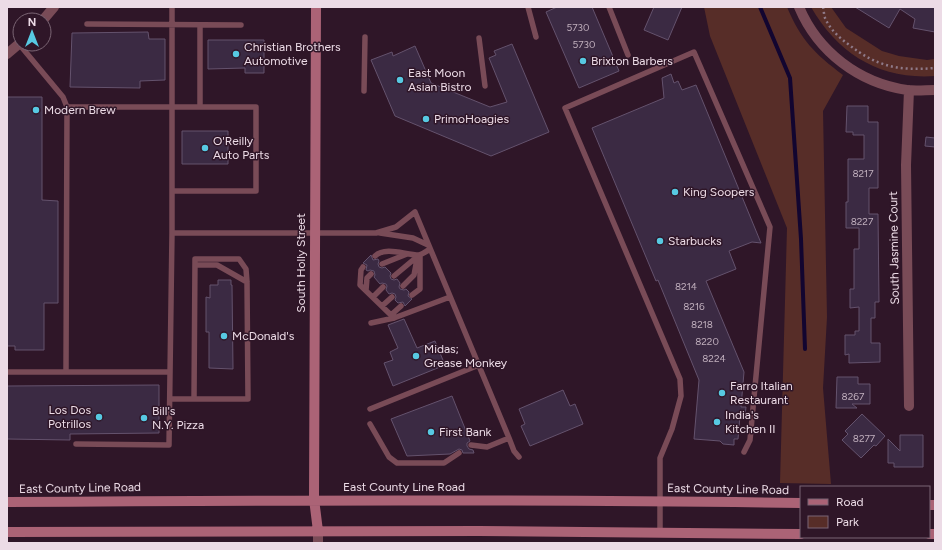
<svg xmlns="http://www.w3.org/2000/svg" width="942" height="550" viewBox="0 0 942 550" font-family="Figtree,sans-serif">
<rect width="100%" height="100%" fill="#2f1628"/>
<!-- green -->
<path fill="#572d28" d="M704 7H787C801 40 814 53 843 75L823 111 827 317 823 388 831 484 780 483 787 228 710 36Z
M811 7H831L846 28 882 51 899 56 927 60 935 59V76C880 80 838 54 811 7Z"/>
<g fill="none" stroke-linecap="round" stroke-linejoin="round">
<!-- stream -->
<path stroke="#120530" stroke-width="4" d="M760 7 790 78 801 239 805 349"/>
</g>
<!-- building -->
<path fill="#3b2a43" stroke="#64526d" d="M557 7H592L619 71 579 88 546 12Z
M654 7H682L668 40 644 30Z
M855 7H935V32L913 28 915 19 900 9 889 28Z
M148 32 149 39H165V80L140 81V88L70 87 72 33Z
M208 40H264V73H245V68L208 69Z
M512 44 549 132 491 156 395 116 371 60 392 52 393 56 415 46 431 83 490 107 507 102 489 58 496 55 494 51Z
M671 74 674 83 678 81 682 90 696 85 761 243 752 242 729 251 736 269 706 281 744 372 741 407H746L745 416H740L738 439H734V445L723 444 720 441 694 439 699 380 658 280 656 281 592 128 664 98 662 78Z
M7 97H42V200L58 201V303H44V350H15V346H7Z
M847 106H868V122H878V188H869V214H878L879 302H875V318H871V343H880V362L849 363V354L845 355V335H855V331H859V307L850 308V289H854V249H859V228H846V202H848V159H864V135H853V132H846Z
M182 131H228V164H182Z
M926 137 935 138V147L925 146Z
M371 255 373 260 378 259 379 261 378 264 379 267 382 268 385 267 391 273 390 276 391 279 394 280 397 279 400 283 399 287 400 289 404 290 406 289 409 292 408 296 412 299 405 306 403 302 398 303 395 300 396 297 395 294 392 293 389 294 386 290 387 286 386 284 382 283 380 284 374 277 375 275 374 271 370 270 368 271 366 270 367 265 363 263Z
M218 280H231V285H232L233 369 209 368V332H206V297L210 298V285H218Z
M404 319 417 348 435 341 445 365 393 386 384 363 393 360 390 352 398 348 388 325Z
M837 377H858V384H870V404H852L857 408H836Z
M159 385V433L70 434V440L7 439V386Z
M563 390 570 406 575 404 583 424 530 446 521 426 525 424 519 409Z
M452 396 470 441 467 443V446L469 449 473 450 474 453H463L462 450 459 449 450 454 407 456 391 419Z
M862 414 885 436 876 446 874 445 861 458 842 440 848 434 845 431Z
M900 435H923V467H894V463H888V439L900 451Z"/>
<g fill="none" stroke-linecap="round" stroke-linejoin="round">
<!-- path -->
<path stroke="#8f7a89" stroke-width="2.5" stroke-dasharray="2 3" stroke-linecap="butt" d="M823 7C824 12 824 18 827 22 832 31 840 38 848 44 877 67 899 71 935 68"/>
<!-- lane -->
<path stroke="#794b57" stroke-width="5.5" d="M528 7 536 37
M609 7 628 55
M87 24 241 25
M479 38 485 86
M19 44 63 97 67 107H256V191H172
M364 91 365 37
M200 107V25
M172 233H376L396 227 415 212 509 438 514 451 519 457
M380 233 413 238 428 245
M375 256C386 246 405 255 419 255 423 254 427 251 430 249
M382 264 407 254
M195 265H217L247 282
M363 267 361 270 360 285 394 318
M394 276 418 256
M403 286 414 275 417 259
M366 290 367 278 371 274
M412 295 420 289V255
M373 297 383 287
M382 306 392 297
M391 315 401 306
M371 323 394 318 450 297
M7 372H170
M66 372 67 107
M170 399H248L247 282 246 269 239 259H195L194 399
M370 409 479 365
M370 424 389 457 397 463H444L459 453
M76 444 169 445 172 233V7
M471 445 487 447 509 438
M660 534V458L672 429 681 396 680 379 565 108 694 52 770 227 750 440 744 452"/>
<!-- street -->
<path stroke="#794b57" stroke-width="10" d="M799 7C818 52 859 83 907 90 916 91 926 90 935 90
M43 20 54 7
M7 54 20 43
M909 406 906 165 909 90
M318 531V543"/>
<!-- secondary -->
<path stroke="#ab6376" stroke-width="10" d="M316 7 314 499 318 531
M7 502C272 500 536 499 801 503
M929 505H935
M7 532 479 531 801 534
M929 534H935"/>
</g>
<!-- markers -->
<g fill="#57c9e2" stroke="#2f1628" stroke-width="1.5">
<circle cx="236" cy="54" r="4"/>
<circle cx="583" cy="61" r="4"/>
<circle cx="400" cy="80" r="4"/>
<circle cx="36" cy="110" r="4"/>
<circle cx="426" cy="119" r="4"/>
<circle cx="205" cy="148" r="4"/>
<circle cx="675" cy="192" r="4"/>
<circle cx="660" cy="241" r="4"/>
<circle cx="224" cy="336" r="4"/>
<circle cx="416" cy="356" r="4"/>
<circle cx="722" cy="393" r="4"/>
<circle cx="99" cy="417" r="4"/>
<circle cx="144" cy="418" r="4"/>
<circle cx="717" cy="422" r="4"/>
<circle cx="431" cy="432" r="4"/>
</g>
<g text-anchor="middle" stroke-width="3" stroke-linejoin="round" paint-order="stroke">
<!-- number labels -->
<g font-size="10" fill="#c0afbd">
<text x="578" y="31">5730</text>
<text x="584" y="48">5730</text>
<text x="863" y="177">8217</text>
<text x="862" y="225">8227</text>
<text x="686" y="290">8214</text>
<text x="694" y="310">8216</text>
<text x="702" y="328">8218</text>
<text x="707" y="345">8220</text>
<text x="714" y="362">8224</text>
<text x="853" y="400">8267</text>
<text x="864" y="442">8277</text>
</g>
<!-- poi labels -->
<g font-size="12" fill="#ecdbe6" stroke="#2f1628" text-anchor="start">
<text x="244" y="51">Christian Brothers<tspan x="244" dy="14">Automotive</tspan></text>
<text x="591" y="65">Brixton Barbers</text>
<text x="408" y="77">East Moon<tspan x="408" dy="14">Asian Bistro</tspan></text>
<text x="44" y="114">Modern Brew</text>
<text x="434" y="123">PrimoHoagies</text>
<text x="213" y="145">O'Reilly<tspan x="213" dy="14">Auto Parts</tspan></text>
<text x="683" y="196">King Soopers</text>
<text x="668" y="245">Starbucks</text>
<text x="232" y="340">McDonald's</text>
<text x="424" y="353">Midas;<tspan x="424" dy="14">Grease Monkey</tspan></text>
<text x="730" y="390">Farro Italian<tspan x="730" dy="14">Restaurant</tspan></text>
<text x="91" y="414" text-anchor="end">Los Dos<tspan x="91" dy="14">Potrillos</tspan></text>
<text x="152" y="415">Bill's<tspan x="152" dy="14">N.Y. Pizza</tspan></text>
<text x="725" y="419">India's<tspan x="725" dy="14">Kitchen II</tspan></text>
<text x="439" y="436">First Bank</text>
</g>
<!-- street labels -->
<g font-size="12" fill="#ecdbe6" stroke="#2f1628">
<text transform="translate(894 248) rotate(-91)" y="4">South Jasmine Court</text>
<text transform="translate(301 263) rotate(-90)" y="4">South Holly Street</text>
<text x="404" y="491">East County Line Road</text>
<text transform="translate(80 488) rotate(-1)" y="4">East County Line Road</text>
<text transform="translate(728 489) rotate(1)" y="4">East County Line Road</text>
</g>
</g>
<!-- border -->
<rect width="942" height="550" fill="none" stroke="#ecdbe6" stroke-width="16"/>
<!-- legend -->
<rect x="800" y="486" width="130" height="52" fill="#2f1628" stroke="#7b6574"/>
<rect x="808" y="499" width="20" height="6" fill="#ab6376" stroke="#7b6574"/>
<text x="836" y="506" font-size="12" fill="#ecdbe6">Road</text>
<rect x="808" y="516" width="20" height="12" fill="#572d28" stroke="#7b6574"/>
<text x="836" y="526" font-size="12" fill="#ecdbe6">Park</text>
<!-- north arrow -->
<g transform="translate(32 32)"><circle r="19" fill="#2f1628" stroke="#7b6574"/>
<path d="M0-3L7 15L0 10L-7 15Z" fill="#57c9e2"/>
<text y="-6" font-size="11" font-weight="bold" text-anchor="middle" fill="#ecdbe6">N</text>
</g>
</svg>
